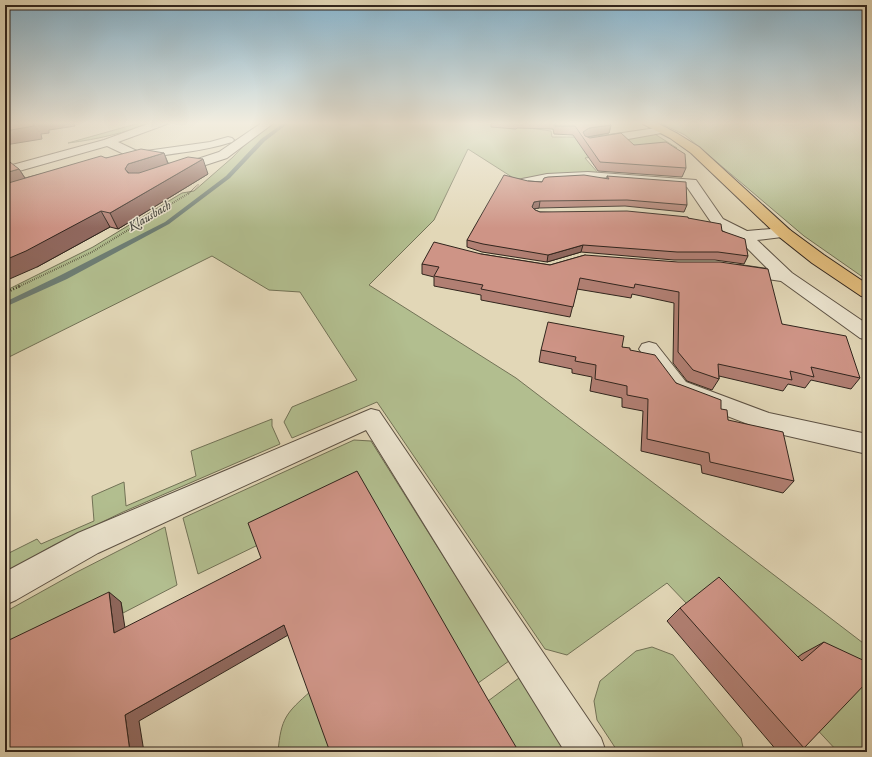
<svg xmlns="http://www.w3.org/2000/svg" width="872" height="757" viewBox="0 0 872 757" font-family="'IM FELL English',serif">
<rect width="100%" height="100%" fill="#e2d7b7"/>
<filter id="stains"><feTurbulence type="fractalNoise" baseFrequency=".005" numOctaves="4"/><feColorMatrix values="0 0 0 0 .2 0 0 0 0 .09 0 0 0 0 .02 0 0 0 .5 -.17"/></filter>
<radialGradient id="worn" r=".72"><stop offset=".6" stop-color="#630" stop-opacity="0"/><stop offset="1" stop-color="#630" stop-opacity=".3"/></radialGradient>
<!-- green -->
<path fill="#b2be8f" stroke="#727256" d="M143 122H154C123 133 100 139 68 143Z
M275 122H528L529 128 551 131 552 137H583L650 131 677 148 585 158 599 174 559 176 515 179 468 149 434 220 369 285 516 378 867 646V752H838L811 723 781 672 688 605 667 583 567 655 545 649 377 402 292 438 284 422 292 407 357 380 300 292 269 290 212 256 5 359V291L93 247 182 193 194 191 233 157 251 138Z
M658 122H867V280L804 236 685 135Z
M272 419V426L280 444 123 512 54 545 5 573V555L37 539 41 544 94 521 92 496 124 482 126 506 196 476 191 451Z
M354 440 371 441 509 661 474 686 258 545 198 574 183 518Z
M165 527 177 585 123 613 121 602 5 659V612L75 573Z
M652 647 673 655 741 738 744 752H618L597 720 594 701 600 681 636 651Z
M519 678 566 752H512L484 704Z
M311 691 333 752H278C281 718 286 713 311 691Z"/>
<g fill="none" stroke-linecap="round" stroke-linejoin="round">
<!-- stream -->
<path fill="#6d7e75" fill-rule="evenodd" d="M285 122H290L265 141 230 178 169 224 67 279 5 307V302L61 275 165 222 226 176 261 139Z"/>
<!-- minor casing -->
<g stroke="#5d5244" stroke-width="2">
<path id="minor" d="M153 122H168L167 124 118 142 139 152 210 142 228 137 232 138 234 140 232 142C202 152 171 153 140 159 131 161 122 167 113 165L111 162 113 159 126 155 107 146 5 175V167L104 140Z
M263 122H275L227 158 175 175 170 174 169 171 170 168 219 152Z
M663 127 667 128 669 130 667 132 595 145 591 143 589 141 591 139 595 137Z
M588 172 696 180 723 219 747 231 784 228 790 230 792 233 790 236 757 240 792 273 867 324V340L860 338 781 281 734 274 731 270 734 266 740 265 768 269 738 239 713 225 687 187 588 180 547 182 527 186 522 185 520 182 522 179 547 174Z
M649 342 656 344 686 382 769 413 867 434V454L766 431 670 394 639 349 642 344Z
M371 409 379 411 601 738 606 752H565L366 430 98 553 16 600 5 605V572L78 533Z"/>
</g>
<!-- major casing -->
<g stroke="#31251d" stroke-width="2">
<path id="major" d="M642 122H655L678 134 699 147 790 230 824 255 867 284V297L861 296 812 263 778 236 691 153 670 138 643 124Z"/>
</g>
<!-- path-far2 -->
<path stroke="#31251d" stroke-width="1.5" stroke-dasharray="0.5 1" stroke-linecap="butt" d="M188 194 199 184"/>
<!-- path-far1 -->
<path stroke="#31251d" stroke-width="2" stroke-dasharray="0.5 1.5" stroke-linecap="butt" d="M18 287 92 252 189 193"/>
<!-- path -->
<path stroke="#31251d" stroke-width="2.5" stroke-dasharray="1 2" stroke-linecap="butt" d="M5 293 20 286"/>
<!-- minor -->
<use href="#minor" fill="#ece5d0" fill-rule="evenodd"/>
<!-- major -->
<use href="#major" fill="#e1bc7c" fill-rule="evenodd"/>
</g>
<!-- wall -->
<path fill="#b17f73" stroke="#31251d" d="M491 122H608L611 125 609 133 587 137 590 138 634 145 686 168 682 177 598 171 573 135 554 134 553 129 517 128 516 129 491 127Z
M164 153 168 163 208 174 118 229 110 227 37 267 19 169 25 178 106 158Z
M607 176 687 205 684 212 625 206 539 208 534 209 535 210 540 212 688 218 722 231 748 256 744 264 715 260H674L581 252 547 262 482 252 467 247V240L528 181 542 182 607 178Z
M481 254 550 265 585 255 782 324 860 378 851 389 811 380 805 388 788 384 783 391 719 376V379L712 390 687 381 673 363 674 303 632 294 631 298 577 289 570 317 481 300V295L434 286V277L422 274V264Z
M622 347 630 350 676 383 721 409 728 420 794 481 783 493 702 473 701 465 641 451 643 411 622 407V398L590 391 592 377 572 373V369L539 362 541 350Z
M867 520V527L863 524Z
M680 608 798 657 802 654 824 642 804 748 788 752H778L667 621Z"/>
<!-- shaded-wall -->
<path fill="#90685e" stroke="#31251d" d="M34 122H73L75 126 49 130V133L41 134 42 139 5 145V131Z
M611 125 609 133 587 137 584 139 583 132 589 128Z
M164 153 169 167 135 179 125 169 128 164Z
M203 159 208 174 118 229 110 213Z
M19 169 28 183 5 191V173Z
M540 201 539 208 533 209 532 207 534 202Z
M101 211 110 227 37 267 5 281V260Z
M583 245 581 252 547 262 548 255Z
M109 592 121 602 127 641 114 633Z
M284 625 290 634 139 721 144 752H130L125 715Z"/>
<!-- building -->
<path fill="#ce9486" stroke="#31251d" d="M5 122H34V126L5 131Z
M555 122H608L611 125 589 128 583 132 585 136 590 138 621 133 634 145 666 142 685 154 686 168 600 162 575 126H555Z
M141 149 164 153 128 164 125 169 128 173H139L188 157 203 159 110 213 101 211 26 251 5 260V184L101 156 106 158Z
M6 159 19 169 5 173V160Z
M504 175 528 181 542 182 544 178 548 177 584 175 609 179 607 176 686 182 687 205 627 200 540 201 534 202 532 207 535 210 540 212 627 211 688 217V218L721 224 722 231 745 239 748 256 718 252H677L583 245 548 255 483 244 467 240Z
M434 242 481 254 550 265 585 255 678 262H720L768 269 782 324 846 336 860 378 811 367 814 377 790 371 792 380 718 364 719 379 693 370 678 352 679 292 635 284 634 288 580 278 573 307 481 289 483 285 434 276 439 267 422 264Z
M548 322 624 336 622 347 630 348V350L655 355 676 383 721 400V409L727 410 728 420 783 432 794 481 710 462 709 453 647 439 648 399 627 395V386L595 379 596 365 575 361 576 357 541 350Z
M357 471 487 698 519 752H330L284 625 125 715 130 752H5V642L109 592 114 633 261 558 248 523Z
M719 577 802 661 824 642 867 662V682L804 748 680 608Z"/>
<!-- sky -->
<linearGradient id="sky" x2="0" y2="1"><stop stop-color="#87b6d1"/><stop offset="0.54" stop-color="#f2eddf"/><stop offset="1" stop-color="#f2eddf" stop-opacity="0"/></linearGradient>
<rect width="872" height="228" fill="url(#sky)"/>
<g text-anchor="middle" stroke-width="3" stroke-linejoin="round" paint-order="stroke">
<!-- far-water labels -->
<g font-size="13" font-style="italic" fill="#4a4a42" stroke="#ece5d0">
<text transform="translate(149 215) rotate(-30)" y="5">Klausbach</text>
</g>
</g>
<!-- margin -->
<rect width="872" height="757" fill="none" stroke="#e2d7b7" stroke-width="20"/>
<rect x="6" y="6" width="860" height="745" fill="none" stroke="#31251d" stroke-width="2"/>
<rect x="10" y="10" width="852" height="737" fill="none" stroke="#31251d"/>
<rect width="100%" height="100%" filter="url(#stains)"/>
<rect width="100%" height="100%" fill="url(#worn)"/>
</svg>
